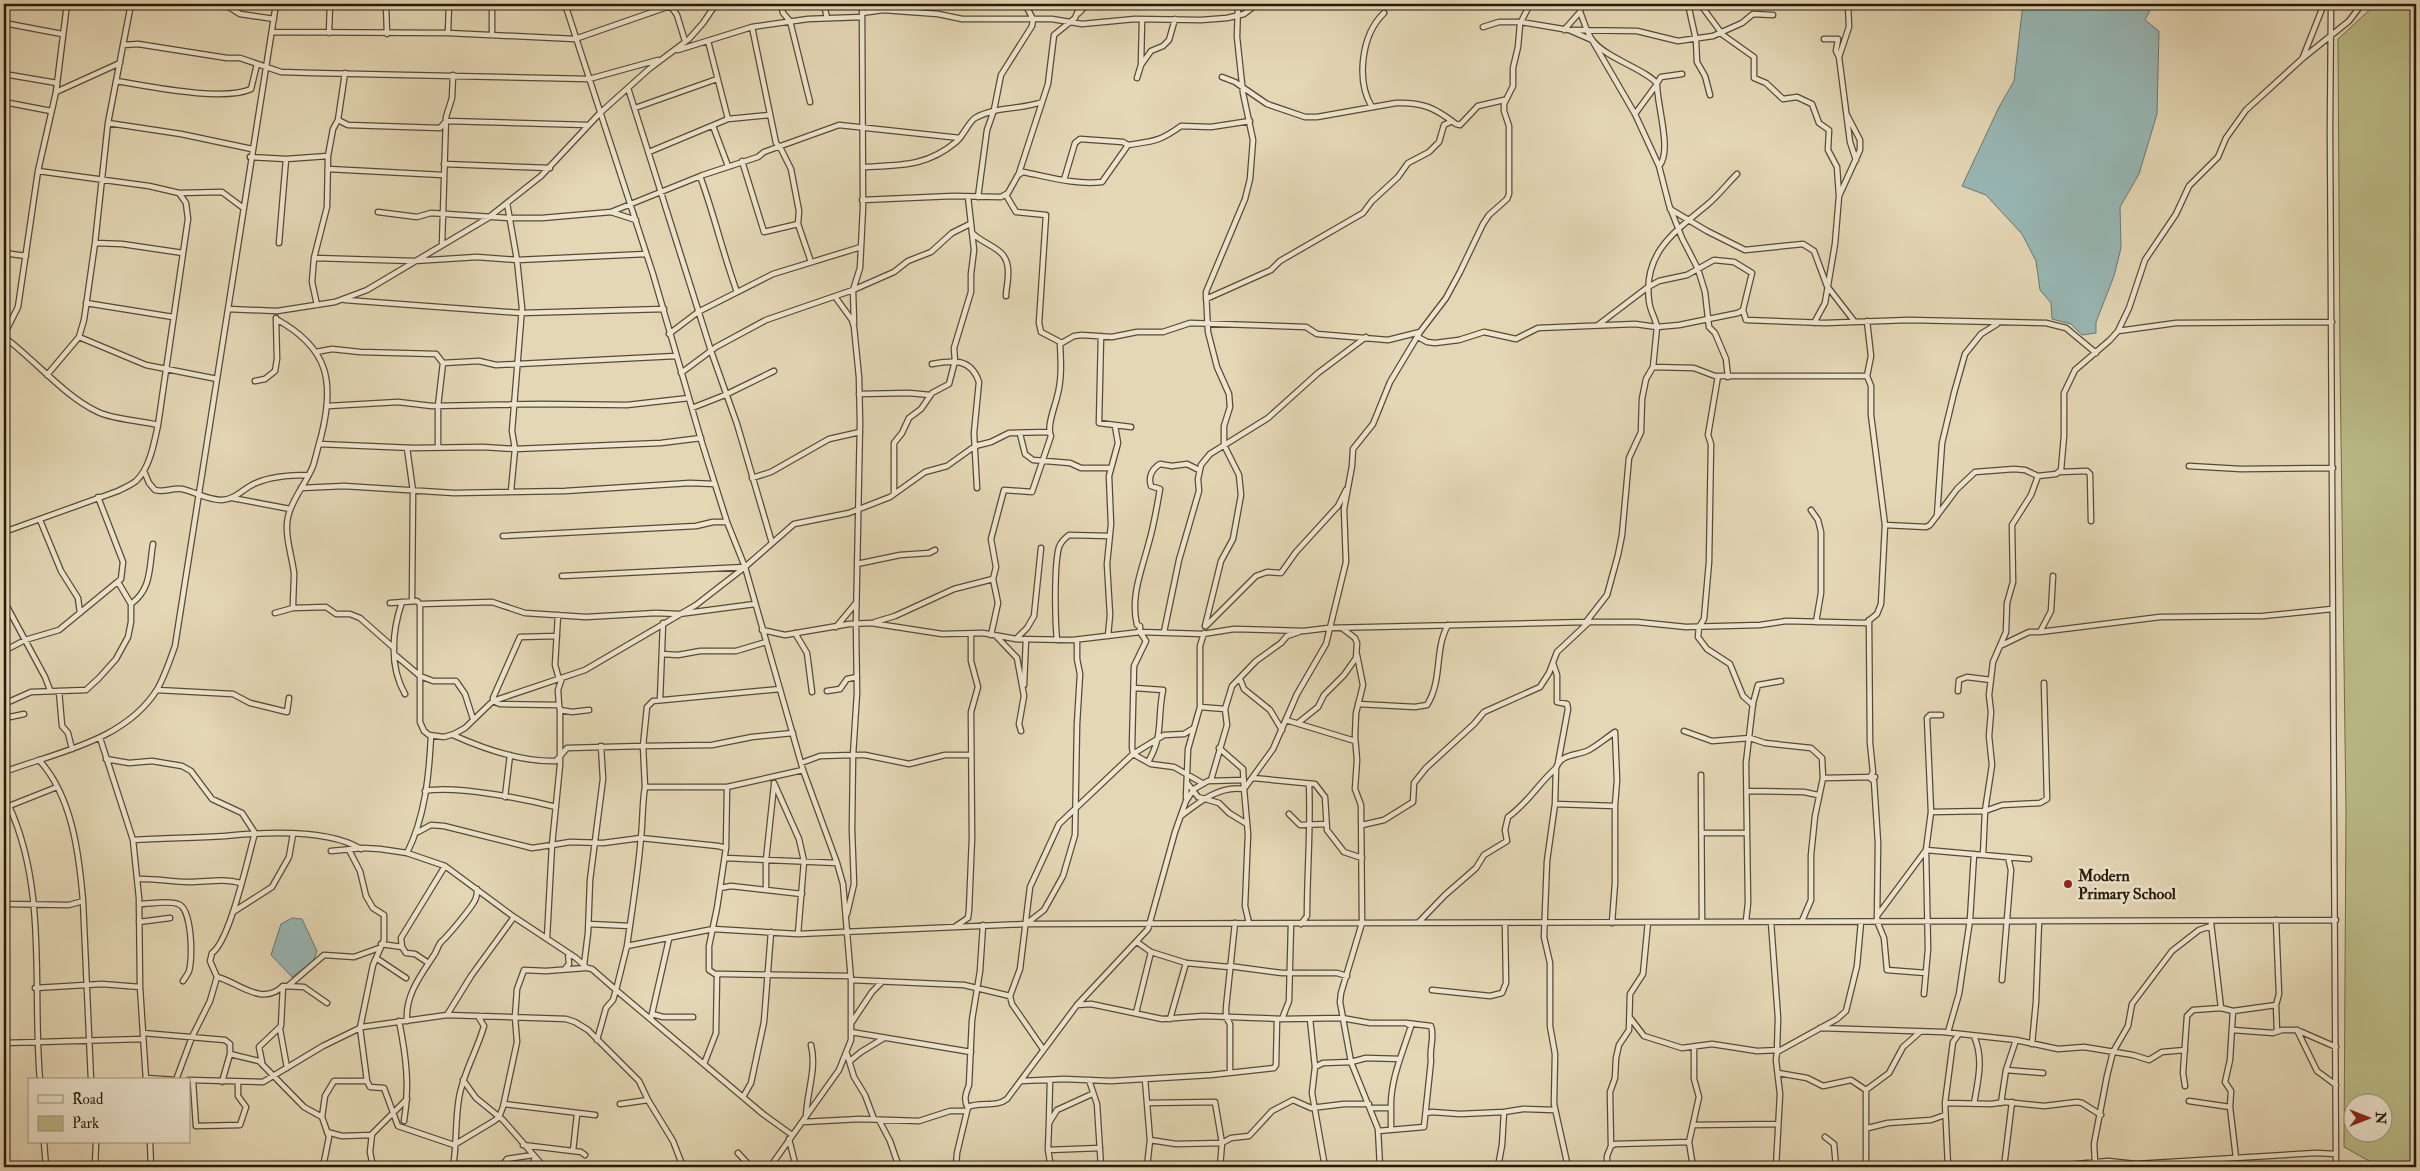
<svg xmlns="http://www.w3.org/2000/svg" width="2420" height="1171" viewBox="0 0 2420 1171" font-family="'IM FELL Double Pica',serif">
<rect width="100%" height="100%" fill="#e4d7b5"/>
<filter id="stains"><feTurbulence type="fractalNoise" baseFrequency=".004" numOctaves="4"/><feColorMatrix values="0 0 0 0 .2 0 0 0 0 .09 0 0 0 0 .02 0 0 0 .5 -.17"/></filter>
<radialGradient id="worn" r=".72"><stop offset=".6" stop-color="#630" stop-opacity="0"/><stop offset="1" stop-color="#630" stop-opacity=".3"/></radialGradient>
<!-- green -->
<path fill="#bbbc88" stroke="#726c48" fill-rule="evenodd" d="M2376 4H2416V1167H2380L2344 1147 2346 812 2340 361 2338 39ZM2352 1104H2382V1134H2352Z"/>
<!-- water -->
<path fill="#98b8b6" stroke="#6b7971" d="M2023 4H2149L2152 6 2145 20 2159 31 2157 114 2139 174 2120 207 2121 248 2114 276 2096 322V333L2082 335 2071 324 2052 319 2051 303 2040 290 2036 261 2022 234 1986 195 1962 186 1999 107 2014 81Z
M292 918 302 919 317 951 313 962 292 977 271 955 281 924Z"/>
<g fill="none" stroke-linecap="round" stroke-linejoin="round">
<!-- street casing -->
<g stroke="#574a34" stroke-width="7">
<path id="street" d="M224 4 240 14 274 19
M386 4 387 34
M492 4V35
M565 4 653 274 702 443 727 522 745 567 803 770 837 863 843 884 851 980V1040L839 1070 770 1167
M781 4 783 13 790 21 810 102
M824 4 827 18
M1688 4 1696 40 1697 62 1705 76 1710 95
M1700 4 1723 35 1754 57V78L1766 83 1783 99 1797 97 1812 104 1819 123 1829 130 1828 150 1837 167 1839 196
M2331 4 2330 129 2336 1167
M1580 12C1584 21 1587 34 1593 41 1606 58 1649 71 1657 84L1635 114
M862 13 883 10 938 14 962 19H1052L1082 24 1135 19 1201 20 1227 18 1244 14 1257 4
M1079 13 1087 4
M4 23 62 34
M752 27 776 143 780 147 791 169 799 211 798 224 811 262
M1483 27 1499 22H1521L1569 30 1592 40 1635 114 1659 166 1669 205 1682 238 1698 269 1705 292 1709 327 1715 333 1726 359 1728 377
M1564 30 1580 12 1582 4
M1572 30 1637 31 1678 41 1713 36 1742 23 1753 14 1773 15
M273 32 448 33 575 39 667 7 672 8 677 15 685 41
M329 33 330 4
M448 33 449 4
M1824 39H1838L1836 51 1839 57 1850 142 1856 160
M708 41 728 119
M123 45 138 44 227 58H240L281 72 313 73 589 79 658 60
M678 50 752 27 808 19 862 17
M1839 57 1849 27 1848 4
M2303 57 2324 4
M1141 65 1151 51 1163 46 1169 40 1175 19
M4 74 57 83
M1222 77 1235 82 1267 104 1305 117H1317L1396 103C1423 102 1435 108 1456 124L1460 125 1478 106 1504 100
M1137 78 1141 65 1142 20
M116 81C148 86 223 102 251 89L257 64
M628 88 711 351 737 424 772 543
M56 92 120 63
M4 102 51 111
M1372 107C1356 81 1361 35 1384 13
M635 108 717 79
M338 120 348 125 440 128 446 121 588 125
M108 123 181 134 252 149
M713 126 728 166
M649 152 728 119 770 115
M328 156 333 129 338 120 345 73
M250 157 286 159 328 156 327 207 314 258 312 282 317 305
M742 161 764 232 798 224
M444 164 550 168
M1659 166C1673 152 1656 102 1657 83L1661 77 1682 74
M863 167C900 165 926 167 956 142 964 135 968 123 975 118 996 106 1020 110 1042 102
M328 169 443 175
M1019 173 1048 84 1054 35 1075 18 1081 4
M700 176C714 214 723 254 737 292
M1064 180 1075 143 1080 139 1123 142 1128 145
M179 193 222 192 242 207
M1006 195 1016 212 1046 215 1039 323 1041 332 1062 343
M978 197 987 130 994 110 1001 75 1032 26 1033 19 1025 4
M862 200 953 196 1001 197 1008 193 1018 175 1023 172C1049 177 1075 185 1102 182L1128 145C1153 141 1159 142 1181 126L1211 127 1250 121
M507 203 517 260 522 308 512 431 515 449 511 491
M1670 209 1707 231 1745 250 1803 244 1814 251 1827 286 1854 321
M378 212 417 217 431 213 509 218H542L611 212 703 175 758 157 764 152 839 125 960 138
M611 212 636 220
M972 233C989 249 1010 247 1008 276 1008 283 1006 289 1006 296
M95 243 122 244 183 253
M279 243 286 159
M442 245 446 117 452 98 453 75
M4 253 26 256
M314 258 414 261 477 257 517 260 646 254
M836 298 852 320 854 327 859 377 860 423 856 624 857 693 853 755 852 830 854 884 847 914
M1206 299 1271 270 1280 261 1363 213 1372 201 1398 177 1408 163 1429 152 1439 142 1444 125 1452 121
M345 300 521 313 664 309
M86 303 173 317
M228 309 277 311 335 302 367 290 488 218 541 176 600 113 649 69 689 39 703 23 716 4
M1743 310 1746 320 1825 323 1909 320 2046 323 2066 328 2096 353
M276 319C329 348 335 382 321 437 318 446 316 457 313 466 306 484 292 498 288 517 284 534 292 556 294 573 294 585 293 596 293 608
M1867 321 1871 356 1867 376 1871 386V415L1885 525
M854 323 853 290 894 272 908 261 931 252 952 233 970 224
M1814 323 1825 303 1835 244 1839 196 1860 150V140L1847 115
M2118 331 2176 323 2332 322
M669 334 698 312 773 274 861 247
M4 335 18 307 38 171 56 92 67 4
M1101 336 1099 423 1131 427
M4 337C34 359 65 397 98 412 115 420 139 420 158 425
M79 337 146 365 217 379
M1418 337 1427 342 1435 343 1459 340 1484 332 1516 339 1538 328 1635 324 1657 327C1655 317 1650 311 1649 301 1643 253 1674 232 1707 205 1718 196 1727 184 1737 174
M316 352 332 349 360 352 436 354 443 363 479 361 496 365 676 356
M932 364C953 360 971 358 979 382L974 433 977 488
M1653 367 1694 368 1715 376H1867
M681 373 716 347 766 320 853 290 860 268 863 207 862 4
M47 375 79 337 84 320 95 243 108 123 131 4
M1718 376 1708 435 1711 444 1709 562 1704 619 1699 627 1698 637 1707 649 1730 664 1743 696 1753 705
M255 381 265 379 275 371 277 359 276 318
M859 394 909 393 930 395
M328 406 398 402 432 406 541 404 627 405 689 398
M692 408 725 395 774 371
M1020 434 1025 454 1033 460 1070 463 1081 468H1110
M319 444 413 448 483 447 515 449 661 443 701 438
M438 447V406L443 363
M407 448 413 491 412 601
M2189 466 2241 469 2333 468
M1199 470 1187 464 1172 466 1160 464C1152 469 1148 477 1151 486L1160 489C1157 507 1154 525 1149 542 1142 570 1130 596 1137 625L1140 626V632L1146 641 1134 666 1132 747 1133 754 1151 764 1174 767 1202 783
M144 471 149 483 155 490C165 493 173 487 182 489 196 492 207 500 222 500 237 499 243 488 256 483 272 476 290 475 308 475
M2060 472 2087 471 2090 474 2091 521
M752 478 771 472 829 439 860 432
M301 488 344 486 454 493 565 491 690 483 715 484
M894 493V443L902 433 909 418 921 409 932 393 949 384 955 361 954 348 971 292V274L974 250 968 197
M232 498 290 509
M1811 510 1818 520 1821 532V593L1816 622
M1937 516 1942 443 1954 393 1965 354 1981 334 1997 324
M40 520 61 571 78 598 80 613
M4 532 118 491C124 488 131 485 136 481 150 468 154 443 158 425L188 219 186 203 179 193 149 186 38 171
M503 536 696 526 713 522H727
M857 564 900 555 929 553 935 550
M562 576 745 567
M4 601 45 677 50 690
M402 602C392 631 389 666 405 694
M390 603 417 601 420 604V722L424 731 429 735 444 737 454 734 465 728 493 701 585 670 696 605 745 567 794 524 849 513 890 497 925 472 947 466 975 446 991 442 1009 433 1049 432
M131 604C152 589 149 567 153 544
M420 604 492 602 525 613 586 617 656 613 679 614 755 604
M275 613 293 608 326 607 336 614H350L360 618 394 648
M558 615 555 665 559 679
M1869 620 1870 743 1873 772 1870 778 1874 781 1878 843 1877 921 1884 938 1887 970 1926 973
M875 622 895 616 954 589 993 579 996 567 991 539 1004 490 1032 492 1051 436C1046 427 1055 407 1057 397 1062 380 1061 361 1060 344L1074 336 1082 335 1112 337 1137 332H1163L1190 323 1306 327 1317 334 1388 340 1420 332
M1586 622 1607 595 1618 555 1622 535 1629 458 1641 432 1642 399 1646 379 1653 367 1657 327 1679 325 1738 313 1743 310 1752 273 1734 262 1714 260 1687 275 1659 281 1648 287 1598 325
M1205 626 1221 561 1233 539 1241 495 1239 475 1224 445V426L1230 407 1229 394 1217 367 1208 332 1206 292 1245 199 1250 179 1253 140 1243 93 1237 37 1238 4
M1206 626 1256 576 1267 572 1281 573 1296 552 1338 506 1346 490
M836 627 856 603
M762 630 785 635 849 624 871 623 942 634 983 633 1016 639 1073 640 1140 632 1203 634 1234 629 1304 631 1328 628 1586 622H1637L1686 627 1760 625 1786 621 1866 623 1877 614 1881 604 1885 525 1926 527 1930 525 1957 489 1975 472 2014 469 2025 470 2038 476
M1164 632 1179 560 1199 491 1198 479 1201 465 1210 454 1268 418 1318 373 1366 337
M2040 632 2160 617 2263 616 2332 609
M795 633 807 653 812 692
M991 635 998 603 993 579
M557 636 520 637 493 698V701L500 704 559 705 560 710
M1108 636 1110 615 1107 564 1111 524 1109 476 1118 443 1115 426
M997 637 1017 658 1024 696 1019 724 1021 731
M1016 639 1027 628 1034 616 1041 548
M1057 640C1055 620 1054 565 1059 547 1061 542 1065 538 1069 535L1110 536
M2002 645 2029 632H2040L2051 611 2053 576
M4 651 25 640 59 630 121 579 123 562 98 497
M394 654 420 676 433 681H456L465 694 473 719
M662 654 678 655 700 651H736L766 642
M1357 655 1363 685 1356 713 1355 736 1357 760 1355 789 1361 805 1362 923 1341 993 1340 1002 1351 1062 1378 1129 1380 1167
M1553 663 1557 675V702L1567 704 1568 709 1558 763
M1240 679 1244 689 1270 710 1282 730
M1024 685 1026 639
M1135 688 1163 690C1157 719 1164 735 1148 762
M780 689 653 701 647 707 643 746 712 745 752 737 793 733
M157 690 233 694 250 703 287 712 289 698
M59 691 62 726 68 733 72 749
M827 691 840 689 847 679 857 677
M1958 691 1959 680 1967 677 1991 680
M660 700 663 623
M4 704 31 692 86 690 99 678 116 659 128 637 131 622V604L118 582
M1358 704 1415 707 1427 705C1443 680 1434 649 1448 625
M559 705 558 690 562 678
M1200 707V646L1204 633
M4 714 10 717 24 714
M1286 720 1355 741
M1298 723 1318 707 1324 695 1344 675 1356 658 1357 643 1355 638 1342 628
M1684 731 1712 741 1750 738 1765 743 1811 748 1822 758 1823 778 1875 777
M453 735C484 749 521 762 556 761L567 748 643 746 645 787H727L803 770
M100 738 133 840 139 898 140 987 146 1080
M106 759 129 763 152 761 182 766 191 771 212 799 242 813 255 833C248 857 230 941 212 953L210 961 217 977 210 1001 192 1037 176 1080 146 1078
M801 763 820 756 853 755H865L909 764 945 755H971
M4 772C57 752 126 741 158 688 165 675 170 660 175 646L276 4
M1701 775 1702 922
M1253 778 1315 784 1325 797 1327 830 1344 852 1362 858
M1211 780 1227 725 1225 709 1232 686 1256 661 1281 643 1287 636 1299 632
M774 783 799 839 804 861 798 934
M1188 784 1198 797 1219 803 1229 813 1247 824
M425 791C455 785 525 799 556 807
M1747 791 1804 792 1818 795
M505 797 510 755
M1186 798 1188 749 1194 728
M1555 804 1615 806V883L1612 923
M9 806C48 891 32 989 40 1080
M4 808 57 787
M1931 812 1985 811 2002 805 2040 803 2047 799 2044 683
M1289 814 1300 825 1326 824
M1181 816C1199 802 1220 785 1244 789L1243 769 1219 748
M1362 825 1384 820 1413 802 1414 783 1426 768 1474 724 1484 712 1540 687 1549 673 1557 652 1589 622
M418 832 431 825 444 826 532 848 552 845 560 765V710L572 712 589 710
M1702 833H1746
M133 840C164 838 195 838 225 836 264 832 327 828 361 849
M726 848 727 787
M331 851 363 848 380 849 407 853 445 866 514 917 576 958 587 968 592 969 616 990 627 946 713 929 798 934 1026 924 2336 920
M407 853C425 817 429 776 431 736
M1983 855 1985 811 1992 765 1989 736 1991 712 1989 695 1993 662 2006 632 2007 603 2013 582 2012 525 2031 495 2038 476 2056 474 2061 470 2064 436V393L2075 370 2110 340 2118 331 2129 308 2145 260 2176 214 2189 186 2218 157 2226 138 2246 110 2303 58 2349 21 2362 4
M725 858 837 863
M137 879C154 878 171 882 189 882 207 882 223 878 241 883
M720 888 731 886 802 894
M766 890V860L774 785
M83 901 91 1080
M4 904 69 905 83 901C79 853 72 796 39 760
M139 904C150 904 168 900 178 904 192 908 193 958 189 971 188 974 185 978 183 981
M233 912 272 887 289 857 293 834
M1877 916 1926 850 1931 812 1927 718 1930 715H1941
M2276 920 2279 994 2276 1005 2277 1031
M1746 921 1748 903 1746 763 1753 703 1758 685 1781 681
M1802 921 1811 900V855L1815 816 1823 778
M139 922 170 918
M1419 922 1445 895 1476 868 1484 855 1507 841 1505 830 1508 817C1529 802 1537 785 1556 768
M1771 922 1778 1018 1777 1050
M1249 923 1245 906 1248 834 1244 789 1273 749 1297 694 1326 644 1346 562 1344 509 1352 466 1353 449 1373 424 1390 382 1420 332 1446 298 1460 272 1483 224 1489 215 1507 199 1509 194V126L1504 111V104L1513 86V68L1518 47 1520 24 1530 4
M2211 923 2221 1008 2233 1011 2276 1005
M589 924 630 926
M1026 924 1044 910 1063 876 1075 835 1077 724 1080 674 1077 659V640
M1301 924 1307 916C1307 872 1311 827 1309 784
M956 926 968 918 969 910 972 838 971 712 978 687 971 661V634
M547 938 552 845 570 842 603 843 641 838 718 846 726 848 717 908 709 946V970L715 974H722L850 976
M1137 942 1151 952 1186 963 1229 967
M381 944 402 947
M627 946C632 910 638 874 641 837 643 820 642 804 645 787
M376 958 406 978
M427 962 415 954 406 953 402 947 401 938 445 866
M584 965 588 933 590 880 603 779 601 746
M1229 966 1282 973H1337L1347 976
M565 969 569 964 568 953
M217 977C238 982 262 1007 283 986L304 987 327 1003
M851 980 964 985 1010 996
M2002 980 2011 870 2008 857
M288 986 324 955 354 957 379 948
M35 988 102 984 140 987
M1432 990 1490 996 1502 993 1506 983 1505 923
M1924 994 1928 949 1926 850 2029 859
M1077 1005 1091 1004 1162 1019 1203 1016 1282 1019 1342 1018 1370 1023H1406L1411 1026C1403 1052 1390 1080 1391 1108H1370
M1136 1013 1151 952
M652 1014 663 1017H693
M447 1015 471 976 514 917
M651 1018 669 939
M1170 1019 1186 963
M1282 1019 1289 1001 1291 924
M1310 1019 1315 1067 1312 1093 1325 1167
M1631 1019 1644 1036 1682 1048 1712 1044 1757 1051 1780 1050
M399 1021C406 1055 410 1087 404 1121
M407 1021C405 995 421 975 434 955 437 951 438 945 441 942 447 937 473 906 475 900 477 897 477 892 477 889
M852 1022 872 992 881 983
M1820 1028 1943 1032 2016 1040 2058 1049 2084 1047 2133 1055 2149 1060 2162 1052 2185 1050
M280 1029 287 1068
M2233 1030 2273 1033 2282 1030H2297L2336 1047
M2297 1030 2317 1071 2336 1085
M851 1032 971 1052
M1948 1032 1959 994 1970 920 1974 854
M143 1033 225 1040 230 1044V1054L222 1082
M597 1040 606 1008 613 1000 616 990 763 1114 792 1135
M4 1043 143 1039
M2032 1044 2036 1002 2039 921
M1043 1049 1012 1004 1010 996 1020 969 1030 887 1059 824 1133 754 1164 735 1184 734 1194 728 1200 707 1225 709
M230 1054 259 1061 304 1107 322 1117 329 1137 323 1167
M847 1054 854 1077 865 1095 874 1119
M850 1061 861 1052 884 1038
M262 1062 259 1047 281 1026 283 986
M704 1064 716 1033 717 974
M1315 1067 1323 1063 1351 1062 1366 1058 1400 1059
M2006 1070 2043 1073
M1230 1072V1024L1226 1017V1008L1235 923
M1778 1073 1807 1078 1823 1086 1851 1080 1866 1090
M1145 1079 1150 1140 1147 1167
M189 1080 263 1082 323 1046 362 1027 447 1015 566 1019 575 1022 588 1030 639 1081 648 1100 673 1141 683 1167
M463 1080 476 1098 503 1120 544 1167
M1089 1080 1097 1104 1101 1167
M193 1081 196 1126 240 1125 246 1107 238 1096V1083
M367 1081 370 1087 384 1088 398 1126 454 1145 494 1121 499 1117 503 1107 517 1042 515 1017 517 989 524 970 546 971 585 968
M1021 1081 1064 1079 1111 1081 1211 1075 1274 1068 1276 1065 1277 1019
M2185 1086 2183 1073 2187 1016 2193 1010 2221 1008
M1092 1094 1057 1110 1049 1123 1048 1150 1100 1148
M743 1097 751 1083 764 1022 771 932
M2189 1101 2230 1107 2236 1158
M1148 1103 1215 1102 1222 1143 1176 1144 1150 1140
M1945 1103 1991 1104 2005 1102 2044 1106 2077 1102 2082 1103 2101 1115
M2001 1103 2006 1070 2016 1040
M504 1104 595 1115
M620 1104 648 1100
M1974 1104C1978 1080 1984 1059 1974 1036
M2230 1107 2231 1091 2225 1082 2230 1060 2233 1011
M968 1108C963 1100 966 1093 969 1085L972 1020 980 971 983 925
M1391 1108V1129
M1426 1113 1432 1112 1460 1114 1504 1112
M806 1116C807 1092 817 1068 811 1045
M322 1117 325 1096 334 1081H367L360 1028 373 965 384 940V915L373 908 366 896 360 871 349 850
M879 1120 890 1141 899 1167
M803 1122 860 1119 919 1121 950 1111H966
M1049 1122 1050 1081
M1694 1125 1778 1124
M1868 1128 1888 1123 1931 1120 1945 1115
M1378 1131 1424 1127 1431 1061C1429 1048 1435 1038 1431 1026L1406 1023
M327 1132 342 1136 372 1135
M1825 1137 1834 1144 1836 1167
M789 1139 796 1167
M44 1142 46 1167
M150 1142 151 1167
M1689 1142 1693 1167
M523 1145 581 1152 585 1155
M1611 1146 1610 1092 1615 1078 1616 1058 1619 1045 1629 1030 1630 994 1643 974 1648 922
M1048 1150 1051 1167
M573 1151 577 1114
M738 1153 751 1167
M2095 1163 2094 1144 2107 1076 2113 1052 2128 1026 2132 1004 2172 951 2199 930 2211 926
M95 1167 96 1142
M373 1167 370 1152 372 1134 407 1099
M453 1167C457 1145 455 1121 459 1098 463 1073 477 1051 484 1026L478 1016
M501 1167 507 1159 533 1155
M532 1167 535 1157
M956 1167 957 1153 968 1107C980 1101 996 1108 1007 1099L1077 1005 1148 929 1175 832 1186 801 1194 789 1208 781 1244 780
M1220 1167 1222 1143 1231 1138 1249 1136 1272 1111 1293 1100 1311 1108 1344 1104H1369
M1498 1167 1502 1145 1504 1112 1523 1109 1555 1110
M1568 1167 1554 1104 1555 1054 1550 1026V963L1544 937 1547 861 1555 804 1556 768C1561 753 1578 756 1589 750 1598 745 1606 738 1615 732L1617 780 1615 806
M1607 1167V1156L1611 1146 1615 1144 1689 1142 1699 1097 1694 1079V1047
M1776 1167 1780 1094 1776 1060 1777 1052 1837 1019 1846 1011 1857 966 1861 922
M1866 1167V1090L1889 1073 1903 1047 1920 1032
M1948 1167 1945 1103 1953 1042 1959 1034
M2004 1167 2012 1102
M2046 1167 2108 1161 2136 1164 2316 1153 2336 1154
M2201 1167 2210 1160"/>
</g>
<!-- street -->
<use href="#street" stroke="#ede5cf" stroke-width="4.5"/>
</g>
<!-- markers -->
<circle fill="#8f2418" stroke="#ede5cf" stroke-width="2" cx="2068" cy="884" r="5"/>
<g text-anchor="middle" stroke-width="5" stroke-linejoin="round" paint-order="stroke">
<!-- poi labels -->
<g font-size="16" font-weight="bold" fill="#281b09" stroke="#ede5cf" text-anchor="start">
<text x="2078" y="881">Modern<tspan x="2078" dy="18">Primary School</tspan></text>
</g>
</g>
<!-- margin -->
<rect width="2420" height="1171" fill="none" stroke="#e4d7b5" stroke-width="20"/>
<rect x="5" y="5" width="2410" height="1161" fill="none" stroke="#281b09" stroke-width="2.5"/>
<rect x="10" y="10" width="2400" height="1151" fill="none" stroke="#281b09"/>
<!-- legend -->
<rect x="28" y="1078" width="162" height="65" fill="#ede5cf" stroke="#9e9480"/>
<rect x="38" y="1095" width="25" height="8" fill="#ede5cf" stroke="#9e9480"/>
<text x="72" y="1104" font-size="15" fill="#281b09">Road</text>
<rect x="38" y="1116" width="25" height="15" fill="#bbbc88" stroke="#9e9480"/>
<text x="72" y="1128" font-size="15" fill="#281b09">Park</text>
<!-- north arrow -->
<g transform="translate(2368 1118) rotate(90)"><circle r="24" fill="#ede5cf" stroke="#9e9480"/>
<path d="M0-4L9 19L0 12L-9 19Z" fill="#8f2418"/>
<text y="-8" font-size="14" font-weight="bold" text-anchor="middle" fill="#281b09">N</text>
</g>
<rect width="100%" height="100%" filter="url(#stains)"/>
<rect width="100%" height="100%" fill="url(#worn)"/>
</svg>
